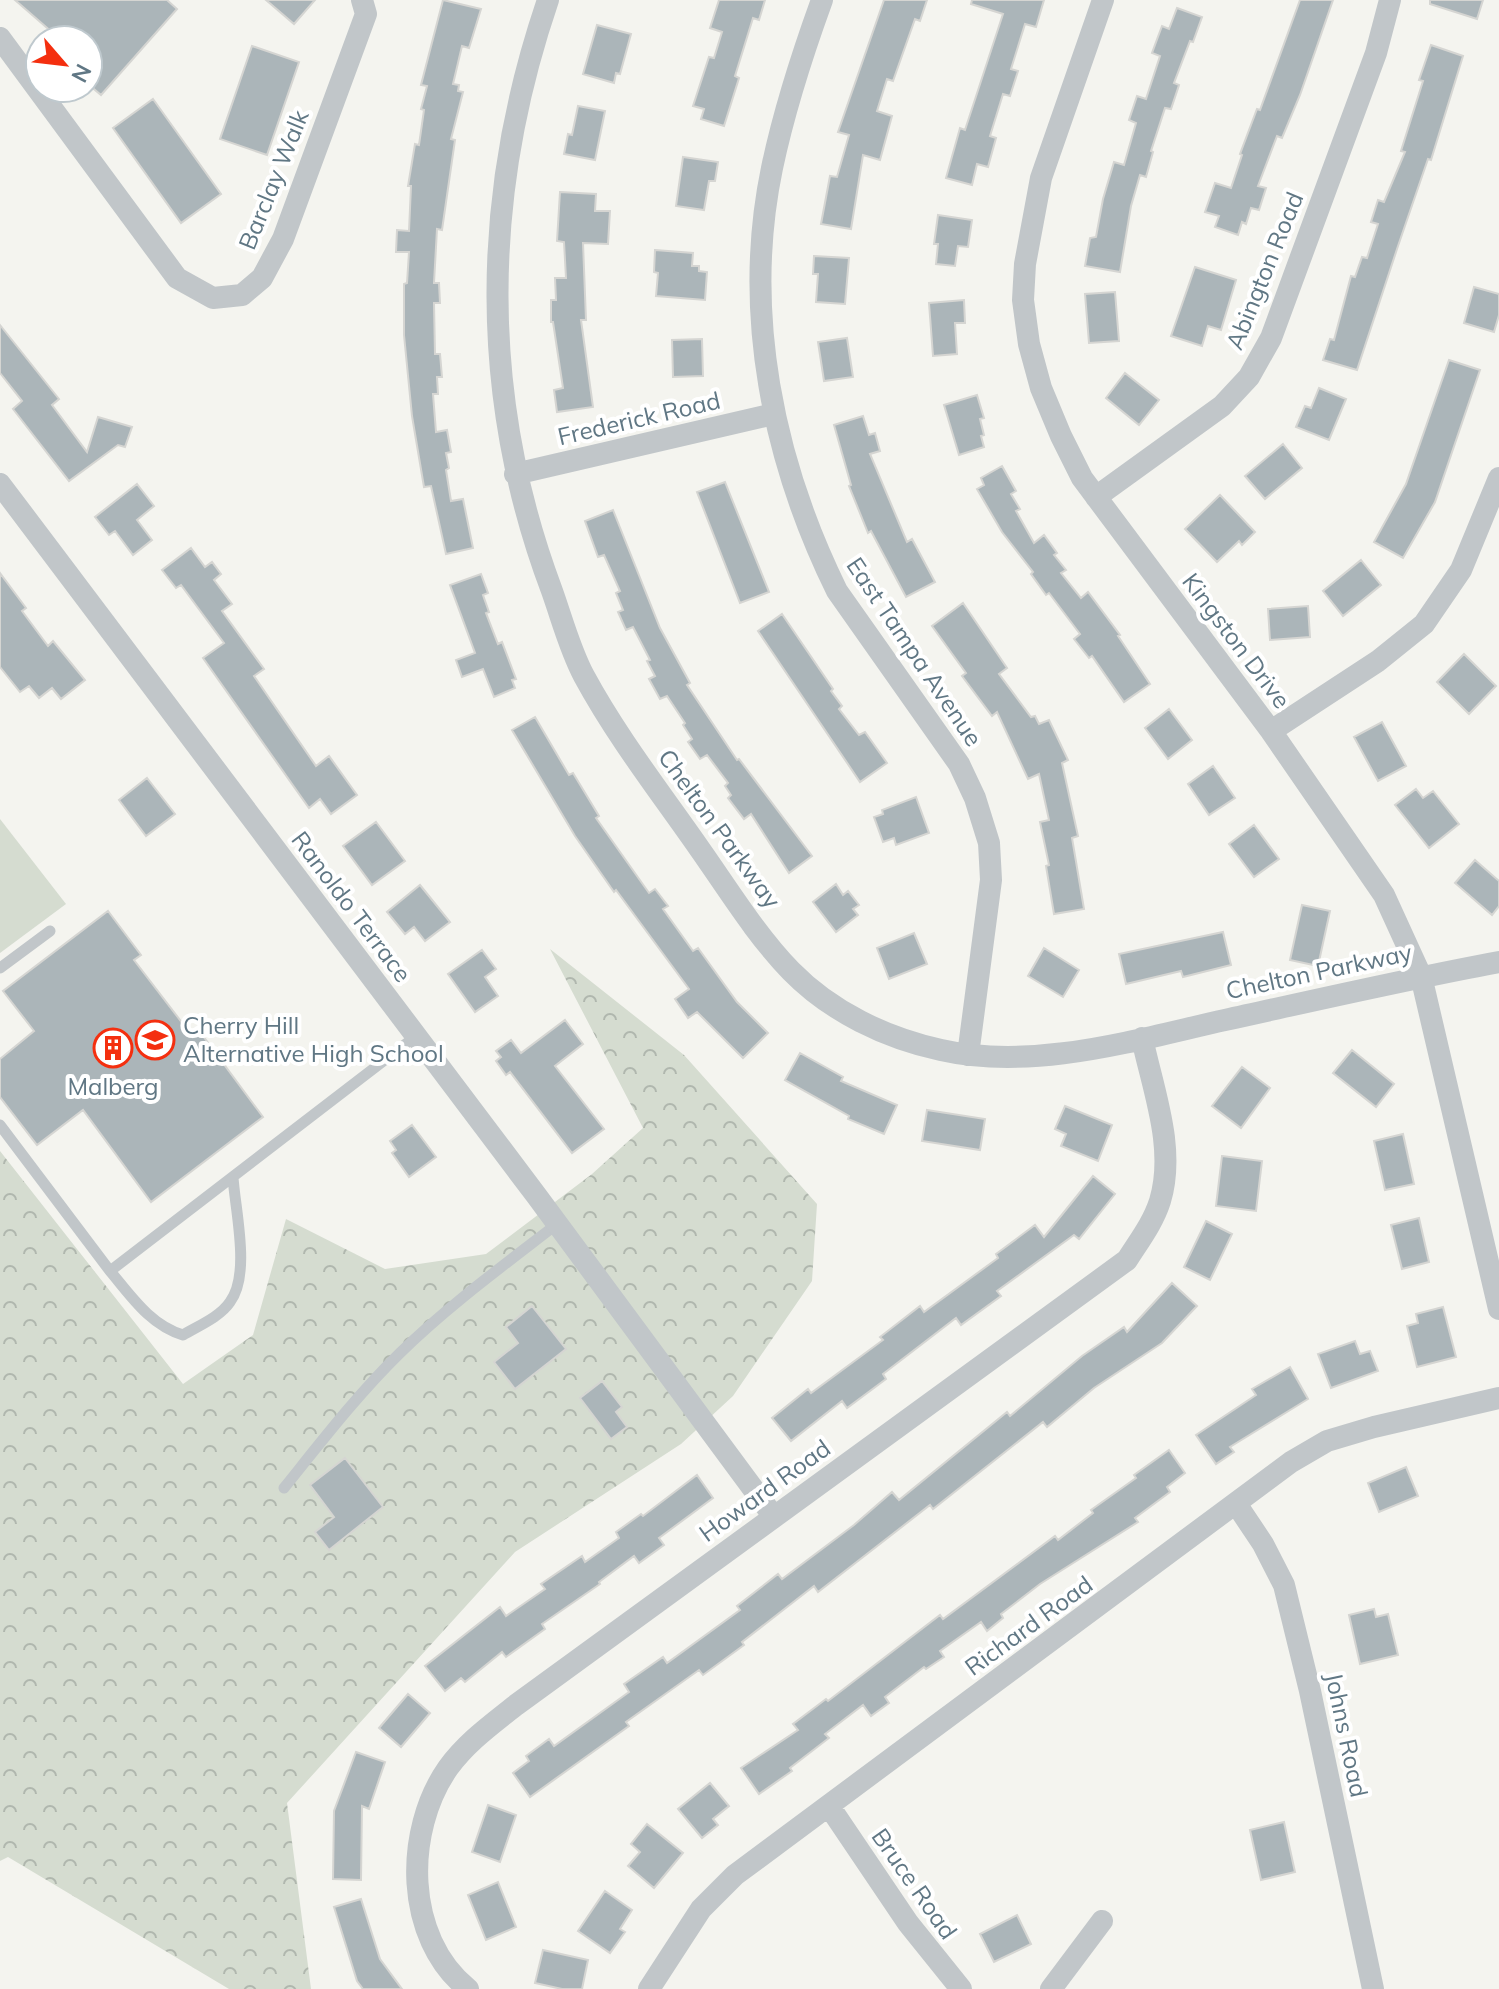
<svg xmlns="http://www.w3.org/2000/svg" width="1499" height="1989" viewBox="0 0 1499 1989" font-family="Mulish,sans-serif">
<defs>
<pattern id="forest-crowns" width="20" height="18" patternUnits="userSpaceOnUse" patternTransform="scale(2)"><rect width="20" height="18" fill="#d5dcd0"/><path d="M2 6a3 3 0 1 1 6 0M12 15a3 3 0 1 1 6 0" fill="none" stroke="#b0b7ae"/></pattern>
</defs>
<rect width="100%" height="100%" fill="#f4f4ef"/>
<!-- green -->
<path fill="#d5dcd0" d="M0 819 66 904 0 953Z"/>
<!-- forest -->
<path fill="url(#forest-crowns)" d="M550 949 684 1055 817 1204 812 1281 733 1396 681 1444 515 1552 287 1803 311 1989H229L8 1857 0 1861V1151L183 1384 253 1335 286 1219 385 1269 486 1254 592 1174 643 1128Z"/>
<!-- building -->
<path fill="#abb5b9" stroke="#d5d5d2" stroke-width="2" d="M15 0H167L177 9 101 95 88 84V40H61Z
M266 0H315L294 24Z
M443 0 481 9 469 48 462 46 453 84 459 85 458 91 463 92 451 139 455 140 442 230 437 229 434 283H439L440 303H434L435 354H440L442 377H437L438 394H433L436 432 447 430 451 452 446 453 449 468 446 470 451 501 463 499 473 548 446 554 431 486 424 487 412 416 404 335V284L407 283 409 252H396L397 230 409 231 411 186H408L415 144 419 145 424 110 421 109 427 86 421 85Z
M719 0H765L759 20 753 18 735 76 739 78 724 126 701 119 704 109 693 106 709 57 714 58 722 32 710 28Z
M884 0H927L920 21 915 19 893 81 887 79 877 111 892 116 880 160 863 155 851 229 821 224 830 176 837 177 849 135 838 132Z
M972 0H1044L1036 27 1025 24 1011 69 1018 71 1010 96 1003 94 990 136 996 138 988 167 977 164 972 185 946 178 960 128 965 130 1003 14 971 4Z
M1300 0H1333L1300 95 1282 138 1277 136 1258 186 1266 188 1259 210 1251 208 1246 224 1242 222 1238 235 1215 227 1219 216 1205 212 1215 183 1231 188 1242 155 1240 154 1257 109 1260 110Z
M1430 0H1483L1477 19 1430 4Z
M1177 8 1202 17 1193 42 1190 41 1174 83 1179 85 1171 109 1165 108 1151 151 1153 152 1146 177 1140 175 1131 206 1120 272 1085 266 1090 238 1096 237 1103 199 1114 162 1124 165 1136 123 1129 120 1137 96 1146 99 1160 56 1152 53 1162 26 1169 29Z
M597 25 631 34 620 74 616 73 614 83 583 74Z
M1431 45 1463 56 1431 160 1428 159 1398 246 1357 370 1323 360 1330 339 1334 340 1351 276 1355 277 1362 257 1367 258 1378 224 1371 222 1378 200 1384 202 1405 152 1401 151 1423 81 1419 80Z
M252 46 299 62 267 155 220 139Z
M153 99 221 194 181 223 113 128Z
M578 106 605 111 595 160 564 154 568 134 572 135Z
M683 157 718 162 715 181H709L704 210 676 206Z
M560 192 596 194 595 211H610L608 244 583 243 586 320H581L593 407 557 412 554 390 563 388 553 322H551V300H556L555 278H566L564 242 557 241Z
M938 215 972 220 968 247 958 246 955 266 936 264 938 244H934Z
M655 250 693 253 692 266H699V271L707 272 705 300 656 296 658 273 654 272Z
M814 256 849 258 845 304 816 302 818 274H813Z
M1195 267 1236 280 1221 330 1208 326 1202 346 1171 336Z
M1474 287 1499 294V315L1494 332 1464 323Z
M1115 292 1119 341 1089 343 1085 294Z
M964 300 965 323H955L957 354 933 356 929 303Z
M0 325 59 399 52 405 87 452 98 417 132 427 125 447 118 445 69 481 13 409 22 401 0 373Z
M847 338 853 377 824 381 818 342Z
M702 339 703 376 673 377 672 340Z
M1449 360 1480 370 1435 502 1403 558 1374 542 1406 484Z
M1125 373 1159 400 1139 425 1106 398Z
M1319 388 1346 399 1329 440 1296 427 1305 406 1311 408Z
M977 395 984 418 980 419 984 435 981 436 984 447 959 455 944 405Z
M863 416 869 435 875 433 880 451 870 454 907 542 912 539 935 582 906 597 871 531 868 533 849 486 851 485 834 425Z
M1283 444 1302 468 1265 499 1245 476Z
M1002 466 1016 491 1011 494 1020 509 1016 511 1034 543 1044 535 1057 553 1054 555 1066 570 1061 573 1081 598 1088 592 1120 635 1118 636 1150 684 1124 702 1092 656 1089 658 1074 639 1080 634 1049 593 1046 595 1031 574 1033 572 1002 532 977 489 984 485 981 478Z
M725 482 769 592 740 603 697 492Z
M137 484 154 506 137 520 152 540 133 555 115 531 109 535 95 517Z
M1220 495 1255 532 1242 545 1239 541 1217 562 1185 529Z
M613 510 660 628 690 683 687 685 737 760 739 759 812 856 789 873 751 814 744 819 728 798 731 795 725 786 728 783 707 755 700 759 688 742 692 739 683 725 685 723 667 696 660 699 649 679 655 676 647 661 650 660 633 627 626 630 618 612 623 610 616 593 620 591 604 555 598 557 585 521Z
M191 548 205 567 212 562 221 574 214 580 232 604 222 611 264 669 254 676 316 766 329 756 357 795 331 814 320 799 309 808 203 658 224 643 181 585 176 588 162 570Z
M1361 560 1381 585 1343 616 1323 591Z
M0 573 26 608 22 611 48 646 53 641 85 680 61 699 52 688 39 698 29 686 20 692 0 667Z
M481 574 488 593 483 595 489 612 486 613 498 644 502 642 516 679 512 680 515 688 494 697 483 669 462 677 456 660 475 653 450 585Z
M963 603 1007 668 999 674 1031 717 1035 716 1039 724 1049 720 1068 760 1062 763 1078 836 1072 838 1084 909 1054 914 1046 866 1049 865 1040 822 1049 820 1039 774 1028 779 997 712 992 716 962 676 966 673 932 626Z
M1308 606 1310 637 1270 640 1268 609Z
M782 614 833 689 831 691 842 706 839 709 859 735 865 732 887 763 860 782 758 631Z
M1464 654 1496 686 1469 714 1437 682Z
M1169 709 1192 740 1168 759 1145 728Z
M535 717 569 775 573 773 599 816 596 818 649 893 655 889 668 906 663 909 693 951 698 948 737 1002 768 1033 743 1058 697 1012 688 1018 675 999 689 989 616 890 614 892 575 836 512 730Z
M1382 722 1406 766 1378 781 1354 737Z
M1213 766 1235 798 1209 815 1188 784Z
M147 778 175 814 146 836 119 800Z
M1416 789 1423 798 1433 791 1459 824 1429 848 1395 805Z
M916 797 929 833 896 845 894 838 883 842 874 817 883 814 882 810Z
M376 822 405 861 372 885 343 846Z
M1254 825 1279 859 1254 877 1229 844Z
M1475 860 1499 881V906L1492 915 1455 883Z
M836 884 843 895 848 891 859 905 853 909 858 915 836 932 813 902Z
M420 885 450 922 425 941 414 927 405 934 387 912Z
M1302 905 1330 911 1318 966 1290 960Z
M108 911 141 955 134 960 193 1037 200 1032 263 1117 151 1202 83 1110 37 1145 0 1097V1059L34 1031 3 991Z
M1223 932 1231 965 1183 977 1181 971 1126 984 1119 954Z
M914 933 927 964 889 979 877 948Z
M1044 948 1079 970 1063 997 1028 976Z
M482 950 496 969 485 977 498 996 475 1012 448 974Z
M565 1020 583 1044 555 1066 604 1129 572 1153 510 1072 506 1075 496 1061 501 1057 496 1051 511 1040 521 1053Z
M1352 1050 1394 1084 1376 1107 1333 1073Z
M800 1053 843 1077 841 1081 897 1105 884 1134 848 1119 849 1116 785 1080Z
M1242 1067 1270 1088 1241 1128 1212 1106Z
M1065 1106 1112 1125 1098 1161 1061 1146 1066 1134 1055 1129Z
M927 1110 985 1119 980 1150 922 1141Z
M412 1125 436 1157 409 1177 392 1153 396 1150 390 1141Z
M1403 1134 1414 1184 1385 1190 1374 1141Z
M1222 1156 1262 1161 1256 1211 1216 1206Z
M1093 1176 1115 1194 1079 1239 1074 1235 997 1291 1001 1296 961 1325 956 1318 883 1374 886 1379 847 1408 842 1401 791 1441 772 1418 808 1389 811 1393 883 1340 880 1337 920 1306 924 1312 998 1258 996 1254 1035 1225 1044 1237Z
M1419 1218 1429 1262 1402 1269 1391 1225Z
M1206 1221 1232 1234 1210 1280 1184 1267Z
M1172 1283 1197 1306 1162 1343 1094 1388 1047 1427 1043 1422 933 1509 930 1505 818 1592 814 1586 742 1642 744 1645 703 1675 699 1670 626 1722 629 1726 530 1797 513 1773 529 1761 526 1756 549 1739 554 1746 629 1692 624 1684 663 1657 667 1663 740 1610 737 1606 778 1574 782 1579 854 1525 892 1492 899 1500 1007 1412 1010 1416 1082 1356 1124 1327 1127 1332Z
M532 1306 566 1349 515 1389 494 1362 518 1343 506 1327Z
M1443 1307 1456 1357 1417 1367 1407 1326 1418 1323 1416 1314Z
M1355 1341 1360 1354 1370 1351 1378 1371 1331 1388 1318 1354Z
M1290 1367 1308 1399 1230 1447 1234 1452 1216 1464 1196 1435 1256 1395 1252 1389Z
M602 1381 622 1407 616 1412 627 1427 611 1439 580 1398Z
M1169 1450 1185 1473 1167 1487 1170 1492 1135 1518 1138 1522 1040 1584 1001 1614 1003 1618 987 1631 981 1622 940 1651 944 1657 926 1669 924 1667 885 1697 889 1703 871 1716 863 1705 825 1734 829 1738 790 1768 792 1771 759 1794 741 1768 798 1730 793 1724 826 1699 828 1701 940 1615 943 1619 1055 1536 1058 1540 1093 1513 1091 1510 1136 1478 1134 1475Z
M345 1458 383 1507 329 1550 315 1532 334 1517 310 1485Z
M1406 1467 1418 1496 1379 1512 1368 1483Z
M697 1475 713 1498 659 1538 664 1545 639 1563 634 1556 599 1582 600 1584 542 1624 545 1629 506 1657 502 1652 465 1682 461 1678 445 1691 425 1666 500 1607 506 1616 545 1589 541 1584 582 1556 585 1562 619 1538 616 1532 641 1514 643 1516Z
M1374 1609 1376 1617 1388 1614 1398 1655 1360 1664 1349 1615Z
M408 1694 430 1713 401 1747 379 1728Z
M356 1752 385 1762 369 1809 362 1806 361 1880 333 1879 334 1811Z
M710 1783 729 1806 713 1819 718 1825 702 1838 678 1809Z
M488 1805 516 1815 500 1862 472 1852Z
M1284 1822 1295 1872 1261 1880 1250 1830Z
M647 1824 683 1853 654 1888 628 1866 640 1852 631 1844Z
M498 1882 516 1927 486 1940 468 1895Z
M605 1891 632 1910 620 1929 625 1932 610 1953 578 1931Z
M361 1899 380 1959 402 1989H363L357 1981 334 1907Z
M1017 1915 1031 1944 994 1962 980 1934Z
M543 1950 588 1960 582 1989H562L535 1983Z"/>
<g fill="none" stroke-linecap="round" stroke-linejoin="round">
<!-- service -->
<path stroke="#c1c6c9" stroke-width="11" d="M0 968 50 931
M0 1125 110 1271 416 1036
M110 1271C131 1296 150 1325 183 1335 198 1326 220 1317 230 1302 251 1274 235 1210 233 1177
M284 1488C321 1442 358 1394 400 1353 448 1306 504 1265 557 1224"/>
<!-- minor -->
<path stroke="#c1c6c9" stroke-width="22" d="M548 0C481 196 479 397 552 591 562 619 570 650 584 676 617 737 660 792 699 848 728 889 756 935 791 971 831 1012 886 1038 941 1050 1033 1071 1135 1040 1225 1020 1316 1000 1407 979 1499 962
M822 0C802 55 784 111 772 168 742 312 773 461 837 591L959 764 975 798 989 843 991 880 968 1055
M1103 0 1041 178 1025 264 1023 300 1029 344 1041 388 1061 436 1082 478 1271 731 1384 895 1421 976 1499 1309
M0 38 177 278 213 298 242 295 262 278 283 239 366 14 362 0
M515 474 774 414
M0 484 536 1195 774 1517
M1096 497 1222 406 1249 377 1271 338 1376 53 1390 0
M1271 731 1378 661 1424 624 1461 570 1499 478
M1237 1505 1263 1544 1284 1585 1310 1691 1373 1989
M829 1806 908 1923 961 1989
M468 1989C404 1938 404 1831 448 1768 467 1742 491 1725 516 1705L1127 1260C1139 1241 1153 1223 1160 1201 1176 1148 1153 1090 1142 1038
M649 1989 701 1909 735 1875 1291 1462 1327 1441 1374 1427 1499 1398
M1051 1989 1102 1921"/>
</g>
<!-- icons -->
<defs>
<g id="school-ring" transform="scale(2)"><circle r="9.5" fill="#fff" stroke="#f42f0f" stroke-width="1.5"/><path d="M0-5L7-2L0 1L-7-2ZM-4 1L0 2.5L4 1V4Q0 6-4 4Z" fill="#f42f0f"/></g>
<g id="building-ring" transform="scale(2)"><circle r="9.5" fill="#fff" stroke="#f42f0f" stroke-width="1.5"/><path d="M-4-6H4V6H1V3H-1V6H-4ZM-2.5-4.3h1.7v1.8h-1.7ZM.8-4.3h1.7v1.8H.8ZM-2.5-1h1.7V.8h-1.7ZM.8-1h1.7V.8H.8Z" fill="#f42f0f"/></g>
</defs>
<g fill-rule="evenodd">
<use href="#school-ring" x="155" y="1040"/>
<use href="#building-ring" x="113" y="1048"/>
</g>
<g text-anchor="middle" stroke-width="8" stroke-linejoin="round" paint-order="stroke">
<!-- street labels -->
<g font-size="24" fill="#607784" stroke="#fff">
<text transform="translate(274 180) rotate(-68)" y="8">Barclay Walk</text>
<text transform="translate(1265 271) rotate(-68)" y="8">Abington Road</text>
<text transform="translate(639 419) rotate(-13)" y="8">Frederick Road</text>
<text transform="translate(1236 641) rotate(53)" y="8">Kingston Drive</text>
<text transform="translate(914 652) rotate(56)" y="8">East Tampa Avenue</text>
<text transform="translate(719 829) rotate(54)" y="8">Chelton Parkway</text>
<text transform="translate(351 907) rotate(53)" y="8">Ranoldo Terrace</text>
<text transform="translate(1319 972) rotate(-12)" y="8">Chelton Parkway</text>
<text transform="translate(765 1491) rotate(-36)" y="8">Howard Road</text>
<text transform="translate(1029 1626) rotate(-36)" y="8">Richard Road</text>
<text transform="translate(1346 1735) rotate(78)" y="8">Johns Road</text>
<text transform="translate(914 1884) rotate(55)" y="8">Bruce Road</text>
</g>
<!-- poi labels -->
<g font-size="24" fill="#607784" stroke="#fff" text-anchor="start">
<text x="183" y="1034">Cherry Hill<tspan x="183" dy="28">Alternative High School</tspan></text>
<text x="113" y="1095" text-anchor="middle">Malberg</text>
</g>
</g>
<!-- north arrow -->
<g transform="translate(64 64) rotate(118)"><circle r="38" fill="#ffffff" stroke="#bfc9ce" stroke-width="2"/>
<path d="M0-6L14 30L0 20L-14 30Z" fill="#f42f0f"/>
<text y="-12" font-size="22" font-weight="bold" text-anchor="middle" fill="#607784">N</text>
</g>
</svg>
